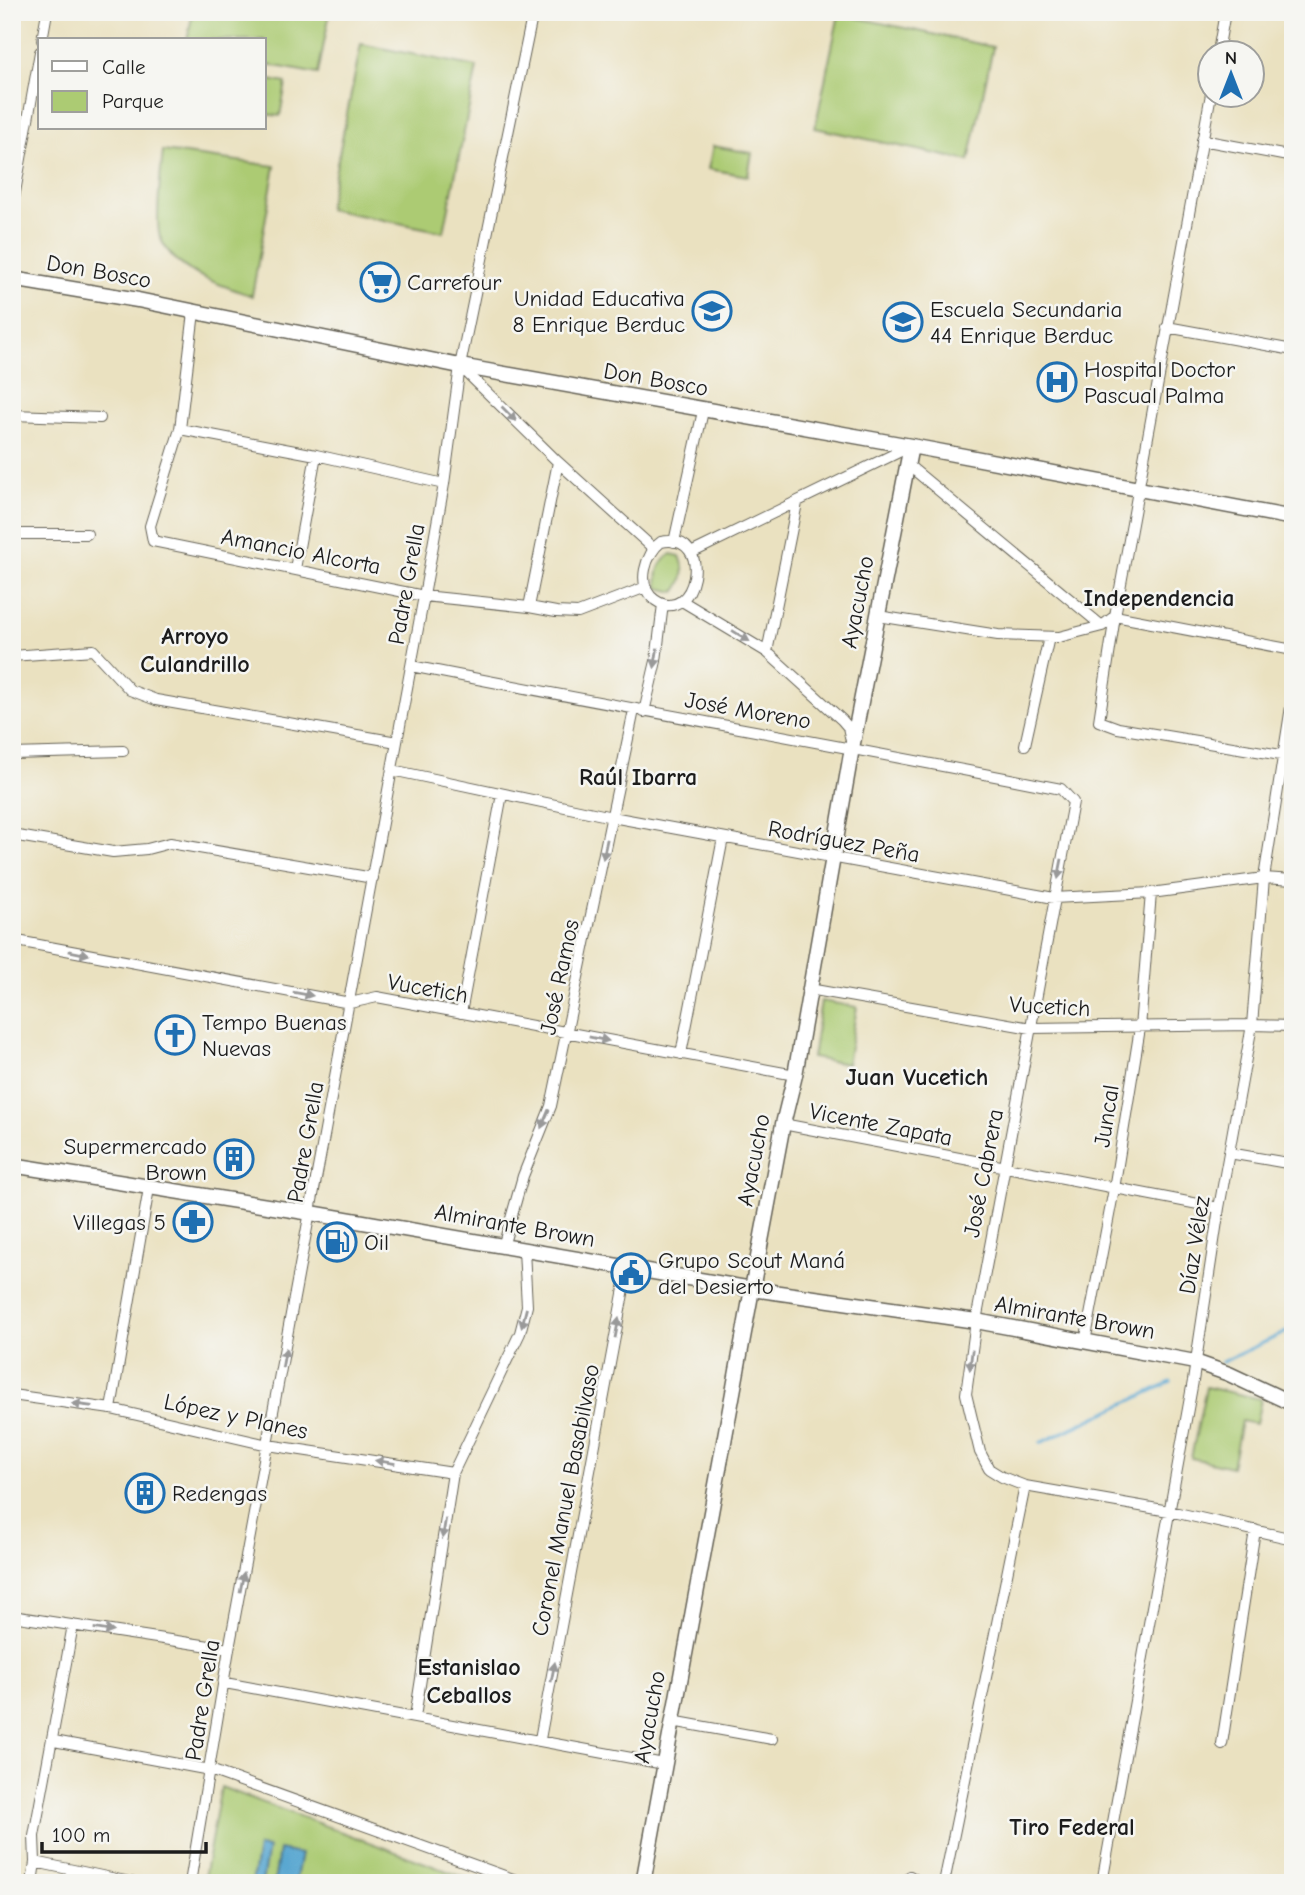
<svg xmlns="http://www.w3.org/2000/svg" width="1305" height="1895" viewBox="0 0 1305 1895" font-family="'Comic Neue',sans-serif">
<rect width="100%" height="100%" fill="#f6f6f2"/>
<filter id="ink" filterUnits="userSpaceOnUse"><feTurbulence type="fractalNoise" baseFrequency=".0143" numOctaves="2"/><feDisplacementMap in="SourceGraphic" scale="14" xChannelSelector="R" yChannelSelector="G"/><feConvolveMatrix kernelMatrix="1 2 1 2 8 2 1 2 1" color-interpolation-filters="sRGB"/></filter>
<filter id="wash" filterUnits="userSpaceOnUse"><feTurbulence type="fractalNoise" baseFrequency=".00686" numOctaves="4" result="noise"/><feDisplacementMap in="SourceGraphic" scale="28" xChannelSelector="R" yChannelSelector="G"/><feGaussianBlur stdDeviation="1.57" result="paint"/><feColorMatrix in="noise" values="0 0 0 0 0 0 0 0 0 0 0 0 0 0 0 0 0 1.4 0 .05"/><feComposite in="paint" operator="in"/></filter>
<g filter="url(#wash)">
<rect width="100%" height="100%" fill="#eae1c0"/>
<!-- green -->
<path fill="#accb73" stroke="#647448" stroke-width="2" d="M193 12H330L318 74 264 64V40H187Z
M839 14 993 47 969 161 815 128Z
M361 44 477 67 444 232 328 209Z
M264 79 286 83 280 116 264 114Z
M713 146 752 153 748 176 708 169Z
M163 151 275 166 252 296C217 283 176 274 160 237 155 224 161 167 163 151Z
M671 554 680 556C686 569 684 582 675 592L658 588C656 572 658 563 671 554Z
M821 1001 857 1007 847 1064 812 1058Z
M1206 1387 1261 1399 1256 1424 1241 1421 1232 1467 1191 1458Z
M221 1787 479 1883H203Z"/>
<!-- water -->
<path fill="#56a6d0" stroke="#396176" stroke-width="2" d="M258 1847 268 1848 262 1883H252Z
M279 1850 301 1854 295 1883H274Z"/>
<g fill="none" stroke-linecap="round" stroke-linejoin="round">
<!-- stream -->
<path stroke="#56a6d0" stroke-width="3.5" d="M1222 1362 1293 1329
M1040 1443 1171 1382"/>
</g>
</g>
<g filter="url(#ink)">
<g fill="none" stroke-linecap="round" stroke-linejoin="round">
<!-- street casing -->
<g stroke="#646155" stroke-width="12">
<path id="street" d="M42 40 47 12
M1218 52 1225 12
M1211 94 1115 616 1099 721 1118 728 1293 757
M1202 140 1293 157
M12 209 40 52
M194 312 180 429 150 526 153 541 424 596 529 607 556 612 578 613 646 587
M1167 327 1293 350
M461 367 558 462 653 548
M12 415 100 418
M180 429 316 455 444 484
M907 464 1102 626
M12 534H87
M661 542C717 531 695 628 655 600 635 586 646 553 661 542Z
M674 542 703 411
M691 553 911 446
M295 569 316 455
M682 601 767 652 842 720 848 727 851 741
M529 607 558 462
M878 616 998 635 1059 637 1102 626 1115 616 1293 650
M767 652 797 503
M12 656 93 650 130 690 156 700 397 742
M411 666C628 709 845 746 1061 789L1073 802 976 1321 966 1394 980 1452 989 1469 1002 1477 1025 1486 1169 1511 1293 1539
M644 712 656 661 663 604
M1025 745 1049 637
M12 754 123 751
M392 770 612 817 1054 898 1151 893 1264 878 1293 880
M12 835 113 852 147 849 170 843 373 878
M12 940 350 1003 377 997 795 1075
M809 989 1031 1028 1252 1025 1293 1026
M461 1013 502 794
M681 1054 723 838
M783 1124 1219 1208
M1229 1153 1293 1164
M503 1247 523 1176 551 1106 634 710
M1085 1342 1114 1189 1140 1028 1151 893
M12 1395 111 1409 268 1445 453 1473
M111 1409 149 1188
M12 1616 229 1649
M225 1683 664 1764
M415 1717 453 1473 520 1333 527 1306 524 1250
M672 1721 772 1739
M540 1739 628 1267
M54 1741 210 1770 524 1883
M1222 1744 1255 1530
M35 1862 135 1883
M910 1876 921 1883
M32 1883 35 1862 34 1836 73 1625
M190 1883 229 1649 424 596 444 484 460 366 533 12
M944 1883 1025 1486
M1102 1883 1193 1381 1219 1208 1252 1025 1264 878 1293 694
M1289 1883 1293 1864"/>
</g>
<!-- secondary casing -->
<g stroke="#646155" stroke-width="17">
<path id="secondary" d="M12 279 138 300 460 366 911 446 1293 518
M12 1165 311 1213 752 1289 976 1321 1195 1362 1229 1374 1293 1404
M643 1883 752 1289 783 1124 795 1075 852 748 911 446"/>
</g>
<!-- street -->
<use href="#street" stroke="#fff" stroke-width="10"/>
<!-- secondary -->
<use href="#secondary" stroke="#fff" stroke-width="14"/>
</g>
<!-- one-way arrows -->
<defs><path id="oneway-solid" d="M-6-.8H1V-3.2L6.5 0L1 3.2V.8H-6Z" transform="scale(1.75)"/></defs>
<g fill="#999">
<use href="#oneway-solid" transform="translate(509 414) rotate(45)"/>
<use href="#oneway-solid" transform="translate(741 636) rotate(32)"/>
<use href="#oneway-solid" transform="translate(656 658) rotate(99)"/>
<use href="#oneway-solid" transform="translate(605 849) rotate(102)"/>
<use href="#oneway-solid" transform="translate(1060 869) rotate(101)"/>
<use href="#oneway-solid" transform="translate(79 953) rotate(11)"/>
<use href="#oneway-solid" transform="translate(303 994) rotate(10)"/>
<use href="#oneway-solid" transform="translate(599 1039) rotate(11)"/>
<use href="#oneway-solid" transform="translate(545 1119) rotate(113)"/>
<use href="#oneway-solid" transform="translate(524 1318) rotate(104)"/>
<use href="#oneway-solid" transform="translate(617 1328) rotate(-79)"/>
<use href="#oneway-solid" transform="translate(284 1358) rotate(-80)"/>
<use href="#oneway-solid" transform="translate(971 1360) rotate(97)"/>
<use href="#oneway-solid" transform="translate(82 1405) rotate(-172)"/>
<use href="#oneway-solid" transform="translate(385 1462) rotate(-171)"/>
<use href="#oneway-solid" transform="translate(444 1529) rotate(99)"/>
<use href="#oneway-solid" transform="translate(242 1582) rotate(-79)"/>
<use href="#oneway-solid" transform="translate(104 1630) rotate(9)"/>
<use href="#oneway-solid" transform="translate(553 1672) rotate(-79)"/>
</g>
</g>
<!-- icons -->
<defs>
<g id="supermarket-ring" transform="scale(2.0125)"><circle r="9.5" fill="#f6f6f2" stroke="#1f6fb2" stroke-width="1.5"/><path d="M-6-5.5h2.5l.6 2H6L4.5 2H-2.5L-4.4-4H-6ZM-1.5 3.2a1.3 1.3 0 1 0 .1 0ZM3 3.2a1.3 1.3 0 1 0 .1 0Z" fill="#1f6fb2"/></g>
<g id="school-ring" transform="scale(2.0125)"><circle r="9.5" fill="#f6f6f2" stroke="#1f6fb2" stroke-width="1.5"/><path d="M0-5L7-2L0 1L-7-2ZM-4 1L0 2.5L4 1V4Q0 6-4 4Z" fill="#1f6fb2"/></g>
<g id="hospital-ring" transform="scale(2.0125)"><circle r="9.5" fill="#f6f6f2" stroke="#1f6fb2" stroke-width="1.5"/><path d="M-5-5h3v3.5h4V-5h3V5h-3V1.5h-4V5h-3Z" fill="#1f6fb2"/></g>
<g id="church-ring" transform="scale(2.0125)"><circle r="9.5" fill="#f6f6f2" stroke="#1f6fb2" stroke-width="1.5"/><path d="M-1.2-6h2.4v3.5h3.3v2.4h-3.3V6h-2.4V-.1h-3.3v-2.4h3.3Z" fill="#1f6fb2"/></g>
<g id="building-ring" transform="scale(2.0125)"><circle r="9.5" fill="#f6f6f2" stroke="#1f6fb2" stroke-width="1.5"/><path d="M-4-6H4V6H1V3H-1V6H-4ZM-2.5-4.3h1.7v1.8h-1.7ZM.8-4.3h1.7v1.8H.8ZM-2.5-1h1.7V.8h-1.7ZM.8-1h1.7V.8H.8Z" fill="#1f6fb2"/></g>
<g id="pharmacy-ring" transform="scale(2.0125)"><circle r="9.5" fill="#f6f6f2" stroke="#1f6fb2" stroke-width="1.5"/><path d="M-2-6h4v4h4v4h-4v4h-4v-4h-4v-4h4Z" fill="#1f6fb2"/></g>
<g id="fuel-ring" transform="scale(2.0125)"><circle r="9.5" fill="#f6f6f2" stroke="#1f6fb2" stroke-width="1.5"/><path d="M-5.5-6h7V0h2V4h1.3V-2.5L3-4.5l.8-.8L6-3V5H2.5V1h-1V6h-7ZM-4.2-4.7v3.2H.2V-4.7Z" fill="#1f6fb2"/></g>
<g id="civic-ring" transform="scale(2.0125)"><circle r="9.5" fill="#f6f6f2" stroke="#1f6fb2" stroke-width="1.5"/><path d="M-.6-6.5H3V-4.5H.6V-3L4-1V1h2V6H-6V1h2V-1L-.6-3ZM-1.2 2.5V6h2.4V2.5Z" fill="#1f6fb2"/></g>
</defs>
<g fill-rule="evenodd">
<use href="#supermarket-ring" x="380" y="282"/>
<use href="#school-ring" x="712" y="311"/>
<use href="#school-ring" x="903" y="322"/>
<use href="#hospital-ring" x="1057" y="382"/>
<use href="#church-ring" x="175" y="1035"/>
<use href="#building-ring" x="234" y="1159"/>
<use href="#pharmacy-ring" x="193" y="1222"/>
<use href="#fuel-ring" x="337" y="1242"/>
<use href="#civic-ring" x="631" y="1273"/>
<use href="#building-ring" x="145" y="1493"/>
</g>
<g text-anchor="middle" stroke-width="5" stroke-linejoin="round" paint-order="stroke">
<!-- street labels -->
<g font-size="23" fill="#1c1c1c" stroke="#f6f6f2">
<text transform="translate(99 271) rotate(10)" y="8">Don Bosco</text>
<text transform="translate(656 379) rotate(10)" y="8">Don Bosco</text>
<text transform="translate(301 551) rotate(11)" y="8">Amancio Alcorta</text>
<text transform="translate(406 584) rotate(-80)" y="8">Padre Grella</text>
<text transform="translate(857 602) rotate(-79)" y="8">Ayacucho</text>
<text transform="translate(748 710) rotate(10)" y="8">José Moreno</text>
<text transform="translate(844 841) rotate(10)" y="8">Rodríguez Peña</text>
<text transform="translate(559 977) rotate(-78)" y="8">José Ramos</text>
<text transform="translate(428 988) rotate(10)" y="8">Vucetich</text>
<text transform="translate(1050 1006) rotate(3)" y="8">Vucetich</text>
<text transform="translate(1106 1116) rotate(-81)" y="8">Juncal</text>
<text transform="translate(881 1124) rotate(11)" y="8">Vicente Zapata</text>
<text transform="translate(305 1142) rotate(-80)" y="8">Padre Grella</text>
<text transform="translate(753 1160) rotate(-79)" y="8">Ayacucho</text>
<text transform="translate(983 1173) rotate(-79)" y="8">José Cabrera</text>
<text transform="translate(515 1225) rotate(10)" y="8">Almirante Brown</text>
<text transform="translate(1194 1245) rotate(-81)" y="8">Díaz Vélez</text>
<text transform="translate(1075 1317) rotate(10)" y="8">Almirante Brown</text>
<text transform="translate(236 1416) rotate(12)" y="8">López y Planes</text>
<text transform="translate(565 1500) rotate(-79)" y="8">Coronel Manuel Basabilvaso</text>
<text transform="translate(202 1700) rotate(-81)" y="8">Padre Grella</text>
<text transform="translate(649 1717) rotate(-80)" y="8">Ayacucho</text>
</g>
<!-- poi labels -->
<g font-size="23" fill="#1c1c1c" stroke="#f6f6f2" text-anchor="start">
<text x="407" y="290">Carrefour</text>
<text x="685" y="306" text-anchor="end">Unidad Educativa<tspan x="685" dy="26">8 Enrique Berduc</tspan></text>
<text x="930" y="317">Escuela Secundaria<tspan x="930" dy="26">44 Enrique Berduc</tspan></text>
<text x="1084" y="377">Hospital Doctor<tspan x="1084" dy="26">Pascual Palma</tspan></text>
<text x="202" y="1030">Tempo Buenas<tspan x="202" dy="26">Nuevas</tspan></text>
<text x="207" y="1154" text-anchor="end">Supermercado<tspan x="207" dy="26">Brown</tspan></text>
<text x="166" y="1230" text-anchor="end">Villegas 5</text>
<text x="364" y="1250">Oil</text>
<text x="658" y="1268">Grupo Scout Maná<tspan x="658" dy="26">del Desierto</tspan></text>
<text x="172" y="1501">Redengas</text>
</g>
<!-- neighbourhood labels -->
<g font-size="24" font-weight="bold" fill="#1c1c1c" stroke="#f6f6f2">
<text x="1159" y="606">Independencia</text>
<text x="195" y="644">Arroyo<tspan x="195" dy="28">Culandrillo</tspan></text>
<text x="638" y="785">Raúl Ibarra</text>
<text x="917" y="1085">Juan Vucetich</text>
<text x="469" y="1675">Estanislao<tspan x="469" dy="28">Ceballos</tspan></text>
<text x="1072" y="1835">Tiro Federal</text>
</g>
</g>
<!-- margin -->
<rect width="1305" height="1895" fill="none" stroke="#f6f6f2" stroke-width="42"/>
<!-- legend -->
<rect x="38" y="38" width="228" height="91" fill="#f6f6f2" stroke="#9f9f9c" stroke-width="2"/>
<rect x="52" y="61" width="35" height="10" fill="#ffffff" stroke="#9f9f9c" stroke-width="2"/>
<text x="102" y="74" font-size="21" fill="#1c1c1c">Calle</text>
<rect x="52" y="91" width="35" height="21" fill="#accb73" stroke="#9f9f9c" stroke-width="2"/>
<text x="102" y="108" font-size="21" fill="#1c1c1c">Parque</text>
<!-- north arrow -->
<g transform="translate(1231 74)"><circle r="33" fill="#f6f6f2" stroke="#9f9f9c" stroke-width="2"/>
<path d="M0-5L12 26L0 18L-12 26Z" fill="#1f6fb2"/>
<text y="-10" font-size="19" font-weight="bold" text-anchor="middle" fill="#1c1c1c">N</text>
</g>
<!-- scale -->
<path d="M42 1842v10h164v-10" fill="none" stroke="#1c1c1c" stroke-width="3.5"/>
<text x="52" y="1842" font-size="21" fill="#1c1c1c" stroke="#f6f6f2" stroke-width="5" paint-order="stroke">100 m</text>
</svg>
